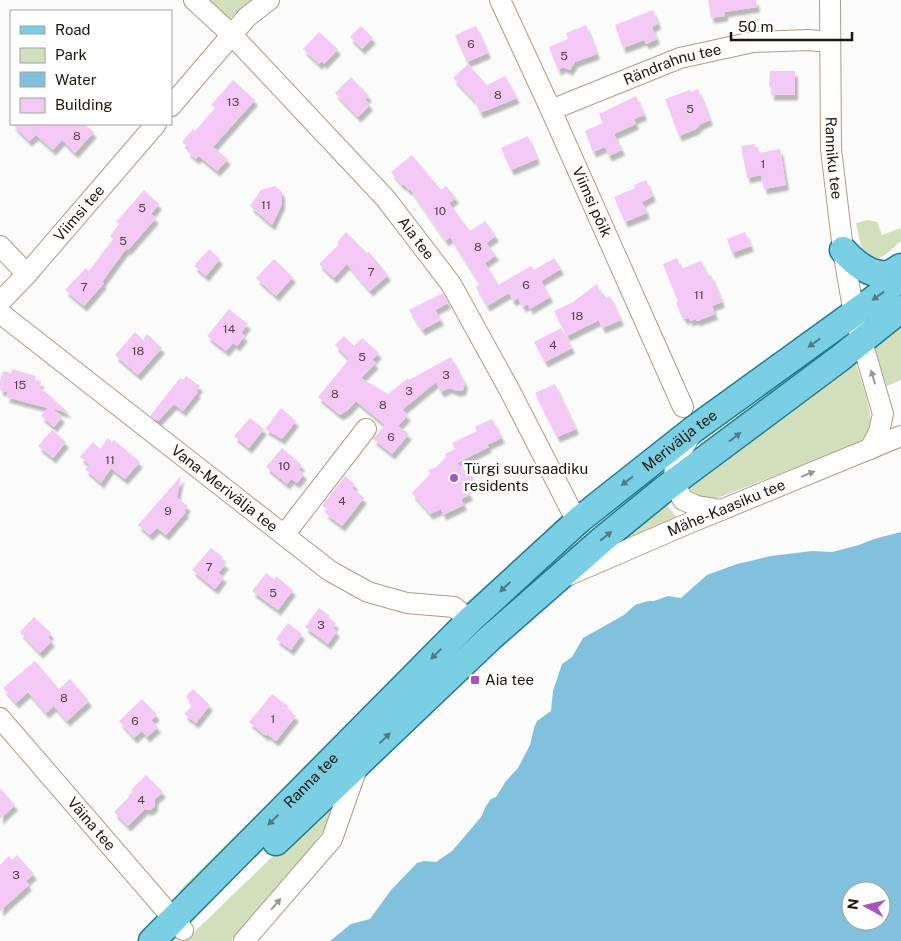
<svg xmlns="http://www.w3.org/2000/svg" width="901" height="941" viewBox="0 0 901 941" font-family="'Public Sans',sans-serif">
<defs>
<filter id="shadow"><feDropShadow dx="3" dy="5.5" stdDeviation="1" flood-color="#0004"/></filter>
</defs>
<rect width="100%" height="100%" fill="#fbfbfb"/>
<!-- green -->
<path fill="#d2dfbc" d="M208 0H252L229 19Z
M868 220 877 222 882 235 901 228V241C895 246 887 255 879 258 861 264 859 234 856 223Z
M901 322V380L884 387 873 348Z
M853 363 856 364C861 381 875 415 869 431 866 437 860 441 854 445L710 501 699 500 684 489Z
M665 503 679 520 618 545 616 539Z
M296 776 300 777 185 894 178 896 179 891Z
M331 805 333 810 325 829 307 852 231 941H185L325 806Z"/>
<!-- water -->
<path fill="#82c1dd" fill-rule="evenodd" d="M901 532V941H330L351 924 370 919 391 890 417 863 424 861 436 862 452 851 465 836 481 817 486 806 491 799 496 797 506 781 518 768 530 745 534 728 537 721 551 711 553 691 562 664 572 657 583 638 624 615 635 605 648 601H654L668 596 681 598 707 575 737 564 771 556 812 551 832 552 859 545 874 539ZM851 891H881V921H851Z"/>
<!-- building -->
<path fill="#f5c9f6" filter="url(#shadow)" d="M708 0H756L757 7 725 12V16L711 18Z
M653 10 658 24 652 27 657 39 646 44 644 40 623 48 615 25Z
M586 25 597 54 575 62 570 70 563 67 558 70 549 47 568 39 566 33Z
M361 26 373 38 362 49 350 37Z
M476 26 488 53 467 62 455 35Z
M319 32 338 49 324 64 322 61 319 64 303 49Z
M468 64 487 85 505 76 517 98 480 113 475 101 453 78Z
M770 71H795V95H771V87H769Z
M351 77 369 96 365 99 370 105 358 117 335 93Z
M233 80 255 100 213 147 228 159 217 171 199 156 196 159 187 151 189 148 182 142 193 129 195 131 215 108 211 105Z
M698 89 710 120 701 124 696 129 679 136 665 99 690 90 691 92Z
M636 96 644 115 634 119 636 124 614 134 622 150 609 156 605 147 593 152 585 131 603 123 599 114Z
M12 124H84L94 132 75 153 62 140 53 150 36 135 29 141Z
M528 136 537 159 511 170 501 148Z
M755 144V147H758L759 153 780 149 786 185 764 189 761 175 747 178 741 146Z
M412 155 441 190 446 186 456 198 449 203 470 231 485 221 496 236 486 243 496 255 485 263 498 285 531 266 534 270 554 258 561 269 541 281 550 297 530 309 528 304 523 307 518 298 513 301 509 293 487 306 476 287 480 284 450 237 446 241 410 189 409 190 403 184 402 185 391 172Z
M646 180 653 196 642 202 647 213 625 222 614 197 635 188 634 185Z
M275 186 282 192V204L272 225 250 206 261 190Z
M144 190 159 204 151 214 156 218 128 250 126 249 102 282 104 283 84 306 65 290 86 268 89 271 113 239 110 236 119 224 116 222Z
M346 232 367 253 369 252 388 275 370 291 347 264 334 278 319 264 339 244 337 242Z
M745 232 751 246 732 253 727 239Z
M209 249 220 259 206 276 194 266Z
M677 258 681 269 701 261 708 276 711 275 722 302 712 306 715 314 697 321 696 319 690 321 689 318 684 319 682 314 681 315 676 302 678 301 663 264Z
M274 259 293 277 276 296 256 278Z
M597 284 601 294 603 293 606 298 610 296 621 320 602 328 599 320 567 336 554 311 573 302Z
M443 293 448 303 435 310 441 320 422 330 409 310Z
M229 309 248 324 241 333 245 336 237 346 233 343 226 351 207 336Z
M561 328 572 348 545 362 534 342Z
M135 332 143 340 147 334 162 348 138 375 115 355Z
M344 336 354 346 362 338 379 353 372 360 376 363 361 378 388 394 408 378 409 380 451 357 465 383 463 390 457 391 449 388 441 392 436 382 402 410 408 415 398 426 409 434 392 454 373 439 385 425 356 401 348 410 340 415 318 397 349 359 335 345Z
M12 369 36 376 35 380 41 381 40 387 69 413 53 409 62 417 54 427 41 416 48 408 6 397 8 392 0 390V382L3 371 11 373Z
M186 376 200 386 196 391 198 392 183 411 174 404 158 421 150 416 180 378 183 380Z
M555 384 576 429 557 437 535 393Z
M281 408 296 421 282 439 265 429Z
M250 418 264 429 249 448 234 436Z
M492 419 502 438 487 445 489 447 457 463 474 478 466 487 470 495 461 499 464 505 443 515 441 509 430 514 412 493 430 474 428 470 436 467 446 457 445 454 455 449 452 443 477 431 475 427Z
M52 430 66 442 53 458 38 446Z
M108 438 112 442 114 440 140 462 125 479 111 468 101 483 85 469 90 465 80 457 93 442 100 449Z
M282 448 302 465 299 469 304 474 297 483 291 479 287 484 266 467Z
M181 476 177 498 188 506 184 511 186 512 166 535 157 528 150 535 138 525Z
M345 476 355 484 352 488 364 498 342 526 325 513 328 510 322 506Z
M211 548 223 557 221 560 226 564 218 573 224 577 215 589 192 570Z
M266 573 274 579 276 576 293 590 278 610 252 591Z
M319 608 330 616 328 618 336 623 333 628 337 631 328 644 305 627Z
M34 617 51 633 48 637 52 641 40 653 20 632Z
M288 623 302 634 291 650 276 639Z
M35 661 59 689 70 679 89 701 67 721 54 706 46 713 28 692 16 703 3 688Z
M193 689 210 705 196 723 184 714 192 706 186 696Z
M272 694 289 707 287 709 296 716 276 741 267 734 266 736 249 722Z
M142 699 157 715 151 720 158 727 147 737 142 731 134 738 119 721Z
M146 775 163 792 155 799V806L150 810 145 809 128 826 114 812 129 797 128 796 133 791 131 790Z
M0 788 15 805 0 819Z
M17 855 34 874 26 881 29 885 0 911V865L9 856 12 860Z"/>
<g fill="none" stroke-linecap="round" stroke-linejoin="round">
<!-- minor casing -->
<g stroke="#b39a85" stroke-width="22">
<g id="minor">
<path id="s1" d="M194 0 232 35 386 199 451 284 510 391 571 510 579 520"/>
<path id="s2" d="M500 0 551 110 683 407"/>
<path id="s3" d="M830 0 831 149 843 250 854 314 883 414 879 432 870 449"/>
<path d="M171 106 247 17 269 0"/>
<path id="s4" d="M551 110 680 58 753 42 808 40 830 42"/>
<path d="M0 246 27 274"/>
<path id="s5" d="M0 302 27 274 156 124"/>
<path id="s6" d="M0 313 330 571 368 592 407 603 454 607 470 620"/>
<path d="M690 436 675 462 674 483 683 500 697 506 721 510"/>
<path d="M284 535 366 429"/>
<path id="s7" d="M569 575 687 524 901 436"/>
<path id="s8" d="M0 718 183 930"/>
<path d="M244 941 332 839 358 765"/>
</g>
</g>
<!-- major casing -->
<g stroke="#21798d" stroke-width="29">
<g id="major">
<path d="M843 250C854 262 869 276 887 274 891 274 897 269 901 267"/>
<path d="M276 842 490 638 603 539 662 491 839 359 901 309"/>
<path id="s9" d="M152 941 470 620 579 520 694 429 889 288 901 277"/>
</g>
</g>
<!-- minor -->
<use href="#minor" stroke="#fff" stroke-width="20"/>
<!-- major -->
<use href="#major" stroke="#7acfe4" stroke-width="26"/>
</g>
<!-- one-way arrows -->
<defs><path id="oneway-solid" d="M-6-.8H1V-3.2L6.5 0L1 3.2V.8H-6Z" transform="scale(1.25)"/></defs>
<g fill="#517b83">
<use href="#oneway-solid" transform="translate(878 296) rotate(144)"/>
<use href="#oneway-solid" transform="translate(814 343) rotate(144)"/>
<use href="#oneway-solid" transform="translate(735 437) rotate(-37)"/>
<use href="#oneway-solid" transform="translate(627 481) rotate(142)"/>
<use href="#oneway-solid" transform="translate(606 536) rotate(-39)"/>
<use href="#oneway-solid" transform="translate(505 587) rotate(137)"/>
<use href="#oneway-solid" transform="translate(436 654) rotate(135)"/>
<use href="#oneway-solid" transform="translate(385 738) rotate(-44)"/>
<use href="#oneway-solid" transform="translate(273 820) rotate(135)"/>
</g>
<g fill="#9a9692">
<use href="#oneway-solid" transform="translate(873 377) rotate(-106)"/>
<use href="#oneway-solid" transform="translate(808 474) rotate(-22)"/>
<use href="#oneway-solid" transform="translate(276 904) rotate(-49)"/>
</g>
<!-- markers -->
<g fill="#a654c4" stroke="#fff" stroke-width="2">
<circle cx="454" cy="478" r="5"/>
<rect x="470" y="675" width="10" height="10" rx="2.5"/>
</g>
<g text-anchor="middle" stroke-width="5" stroke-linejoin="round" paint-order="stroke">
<!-- number labels -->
<g font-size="12" fill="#544247">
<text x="471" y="48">6</text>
<text x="564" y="60">5</text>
<text x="498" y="99">8</text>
<text x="233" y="106">13</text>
<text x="690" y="113">5</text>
<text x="77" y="140">8</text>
<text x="763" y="168">1</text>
<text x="266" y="209">11</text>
<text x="142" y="212">5</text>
<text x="440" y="215">10</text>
<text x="123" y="245">5</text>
<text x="478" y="251">8</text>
<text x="371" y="276">7</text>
<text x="526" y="289">6</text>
<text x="84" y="291">7</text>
<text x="699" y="299">11</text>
<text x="577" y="320">18</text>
<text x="229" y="333">14</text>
<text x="553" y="349">4</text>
<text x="138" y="355">18</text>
<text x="362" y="361">5</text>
<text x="446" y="379">3</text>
<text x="20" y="389">15</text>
<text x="409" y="395">3</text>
<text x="335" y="398">8</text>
<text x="383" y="409">8</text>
<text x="391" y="441">6</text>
<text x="110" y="464">11</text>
<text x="284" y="470">10</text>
<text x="342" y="505">4</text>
<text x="168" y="515">9</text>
<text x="209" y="571">7</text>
<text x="273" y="597">5</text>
<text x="321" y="629">3</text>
<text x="64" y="702">8</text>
<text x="273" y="723">1</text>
<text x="135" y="725">6</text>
<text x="141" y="804">4</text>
<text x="16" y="879">3</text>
</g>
<!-- street labels -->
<g font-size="15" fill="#1e150d" stroke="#fff">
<text dy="5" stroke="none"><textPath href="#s4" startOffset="130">Rändrahnu tee</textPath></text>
<text dy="5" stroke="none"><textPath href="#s3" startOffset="158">Ranniku tee</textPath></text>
<text dy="5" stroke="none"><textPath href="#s2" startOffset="222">Viimsi põik</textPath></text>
<text dy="5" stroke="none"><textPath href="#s5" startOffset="119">Viimsi tee</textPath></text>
<text dy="5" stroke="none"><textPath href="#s1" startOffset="326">Aia tee</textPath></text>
<text dy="5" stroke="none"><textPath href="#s9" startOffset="728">Merivälja tee</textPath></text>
<text dy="5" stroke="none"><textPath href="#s6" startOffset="285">Vana-Merivälja tee</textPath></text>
<text dy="5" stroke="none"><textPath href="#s7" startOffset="171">Mähe-Kaasiku tee</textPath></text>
<text dy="5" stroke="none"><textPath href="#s9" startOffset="226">Ranna tee</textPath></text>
<text dy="5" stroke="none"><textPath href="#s8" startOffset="140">Väina tee</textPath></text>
</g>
<!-- poi labels -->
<g font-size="15" fill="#1e150d" stroke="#fff" text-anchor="start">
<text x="464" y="474">Türgi suursaadiku<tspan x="464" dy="17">residents</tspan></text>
<text x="485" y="685">Aia tee</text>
</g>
</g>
<!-- legend -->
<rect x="10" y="10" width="162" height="115" fill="#ffffff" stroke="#a5a19e"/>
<rect x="20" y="26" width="25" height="8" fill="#7acfe4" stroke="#a5a19e"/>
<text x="55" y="35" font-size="15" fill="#1e150d">Road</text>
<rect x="20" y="48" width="25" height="15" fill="#d2dfbc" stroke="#a5a19e"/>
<text x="55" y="60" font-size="15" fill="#1e150d">Park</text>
<rect x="20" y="72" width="25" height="15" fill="#82c1dd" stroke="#a5a19e"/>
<text x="55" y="85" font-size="15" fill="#1e150d">Water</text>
<rect x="20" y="98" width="25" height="15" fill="#f5c9f6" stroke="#a5a19e"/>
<text x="55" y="110" font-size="15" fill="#1e150d">Building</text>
<!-- north arrow -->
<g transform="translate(866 906) rotate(278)"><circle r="24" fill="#ffffff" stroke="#a5a19e"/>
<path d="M0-4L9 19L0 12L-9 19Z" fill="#a654c4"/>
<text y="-8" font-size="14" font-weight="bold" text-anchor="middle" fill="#1e150d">N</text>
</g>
<!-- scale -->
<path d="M731 32v8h121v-8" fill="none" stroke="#1e150d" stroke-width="2.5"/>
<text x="738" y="32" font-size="15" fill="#1e150d" stroke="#ffffff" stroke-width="4" paint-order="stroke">50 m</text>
</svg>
